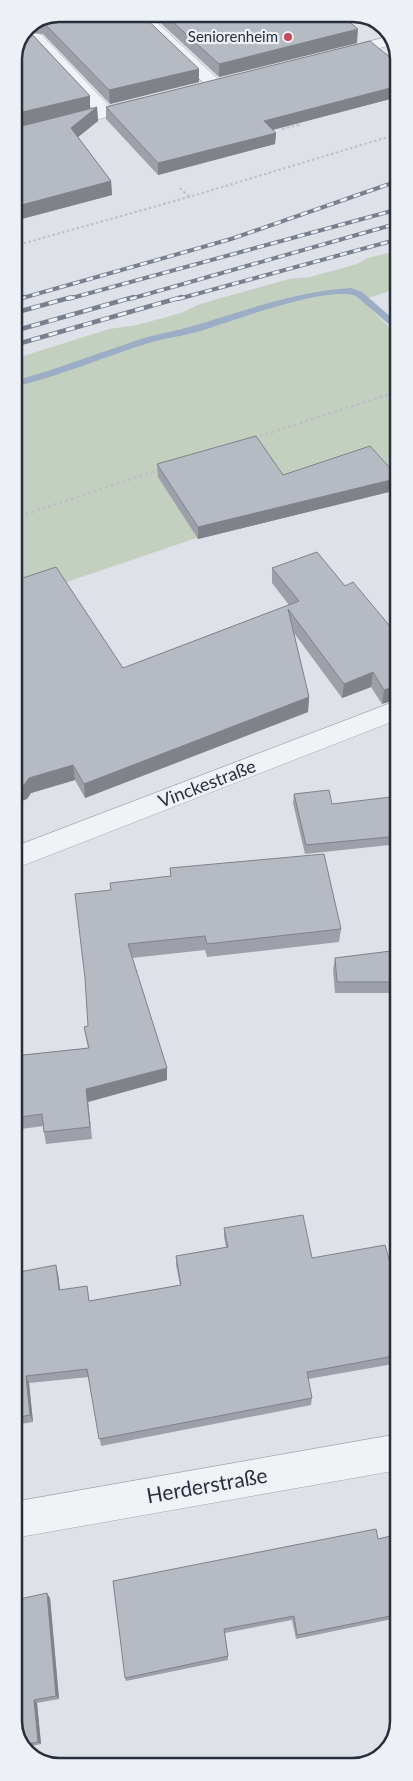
<svg xmlns="http://www.w3.org/2000/svg" width="413" height="1781" viewBox="0 0 413 1781" font-family="Lato,sans-serif">
<rect width="100%" height="100%" fill="#dee1e7"/>
<!-- green -->
<path fill="#c3d0c0" d="M399 250V288L362 300 399 337V469L14 600V359L109 329 137 325 181 313 200 304 289 279 310 277 357 264 368 258Z"/>
<g fill="none" stroke-linecap="round" stroke-linejoin="round">
<!-- stream -->
<path fill="#9baec5" fill-rule="evenodd" d="M351 288 362 292 399 324V333L356 296C326 285 230 322 197 332 182 336 167 338 152 342 105 356 61 376 14 387V381C58 369 101 352 144 338 162 333 181 330 200 324 249 309 299 291 351 288Z"/>
<!-- minor casing -->
<g stroke="#a4a8b0" stroke-width="1">
<path id="minor" d="M131 14H148L221 82 223 85 221 88H209Z
M36 33 42 35 109 106 141 98 147 99 149 103 147 107 67 127H55L53 123 55 119 94 110 30 41 28 38 30 35Z
M391 36 395 44 338 59 332 57 330 54 332 51Z
M399 700V719L14 869V847Z
M399 1434V1470L14 1538V1502Z"/>
</g>
<!-- path-far1 -->
<path stroke="#bcbfc5" stroke-width="2" stroke-dasharray="2.5 2.5" stroke-linecap="butt" d="M282 129 299 125 295 121
M180 188 189 197
M14 246 189 197 398 134"/>
<!-- path -->
<path stroke="#bcbfc5" stroke-width="2.5" stroke-dasharray="3 3" stroke-linecap="butt" d="M254 438 399 391
M14 518 161 469"/>
<!-- minor -->
<use href="#minor" fill="#f0f2f5" fill-rule="evenodd"/>
<!-- rail-far1 casing -->
<g stroke="#78808f" stroke-width="4">
<path id="rail-far1" d="M19 299 231 239 398 181
M68 299 399 209
M130 299 399 223
M178 299 399 239"/>
</g>
<!-- rail casing -->
<g stroke="#78808f" stroke-width="4.5">
<path id="rail" d="M14 300 24 297
M14 313 72 297
M14 331 134 297
M14 345 182 297"/>
</g>
<!-- rail-far1 -->
<use href="#rail-far1" stroke="#edf0f4" stroke-width="2.5" stroke-dasharray="7" stroke-linecap="butt"/>
<!-- rail -->
<use href="#rail" stroke="#edf0f4" stroke-width="3" stroke-dasharray="9" stroke-linecap="butt"/>
</g>
<!-- wall -->
<path fill="#9da0a8" d="M59 14 199 69V82L110 104 43 34 31 33 90 96V109L97 107 98 121 78 137 111 181 112 195 14 221V59L27 27Z
M151 14H339L357 43 219 77Z
M398 64V97L273 130 276 133 275 144 158 175 106 119V107Z
M157 464 283 475 399 477V481L397 490 198 539 158 477Z
M272 568 345 586 399 637 382 704 371 687 342 698 294 633 309 697 308 712 85 798 75 780 31 793 27 799 17 683 14 678V581L123 668 289 605 272 583Z
M399 707V732L394 723 396 708Z
M399 753V775L394 768 396 754Z
M294 794 332 804 399 826V844L305 854 293 803Z
M170 868 341 929 339 942 207 957 205 950 132 958 167 1068V1080L88 1102 92 1139 46 1144 43 1126 14 1130V1056L88 1048 84 1027 88 1026 111 890 171 876Z
M14 930 19 992 14 993Z
M399 950V993H335L333 970 335 958Z
M224 1228 312 1258 391 1266 399 1265V1363L308 1379 312 1398 311 1405 101 1446 89 1377 29 1383 33 1422 14 1425V1330L18 1329 58 1274 60 1290 90 1301 180 1285 176 1265V1256L226 1247 224 1237Z
M399 1534V1604L393 1605 395 1615 392 1619 296 1639 292 1620 225 1633 228 1656V1660L126 1681 125 1678 378 1539Z
M50 1598 59 1699 37 1703 41 1744 24 1748 15 1730Z"/>
<!-- shaded-wall -->
<path fill="#7f8288" d="M358 29 357 43 219 77V64Z
M199 69V82L110 104 109 90Z
M398 86V97L264 132V121Z
M90 96V109L14 128V114Z
M97 107 98 121 72 142 71 128Z
M276 133 275 144 158 175V163Z
M111 181 112 195 14 221V207Z
M399 478 397 490 198 539V527Z
M373 672 371 687 342 698 344 684Z
M399 685V699L382 704 384 690Z
M309 697 308 712 85 798 84 784Z
M73 765 75 780 31 793 27 799 14 804V789L29 778Z
M14 930V931L19 992 17 981 14 947Z
M167 1068V1080L88 1102 92 1139 86 1089Z
M56 1265 58 1274 61 1299 59 1290Z
M26 1376 29 1383 33 1422 30 1415Z
M47 1593 50 1598 59 1699 56 1696Z
M34 1700 37 1703 41 1744 38 1742Z"/>
<!-- building -->
<path fill="#b6bac3" stroke="#7f8288" d="M59 14H141L199 69 109 90 42 21Z
M164 14H339L358 29 219 64Z
M27 28V29L90 96 14 114V59Z
M370 41 398 64V86L264 121 276 133 158 163 106 107Z
M97 107 71 128 111 181 14 207V128Z
M256 436 283 475 370 446 399 478 198 527 157 464Z
M317 552 345 586 353 582 399 637V685L384 690 373 672 344 684 288 609 309 697 84 784 73 765 29 778 24 785 14 789V684L22 681 14 667V581L56 567 123 668 299 601 272 568Z
M399 707V713L396 708Z
M329 790 332 804 391 797 399 826V836L306 845 294 794Z
M324 854 341 929 207 944 205 936 128 944 167 1068 86 1089 90 1127 44 1132 42 1114 14 1118V1056L89 1048 84 1027 88 1026 85 978 75 894 111 890 110 883 171 876 170 868Z
M14 947 17 981H14Z
M399 950V982H337L335 958Z
M303 1215 312 1258 385 1245 391 1266 399 1265V1355L307 1372 312 1398 99 1439 87 1369 26 1376 30 1415 14 1418V1330L18 1329 14 1301V1273L56 1265 59 1290 87 1286 89 1301 181 1285 176 1256 228 1247 224 1228Z
M376 1529 378 1539 399 1534V1600L392 1601 395 1615 297 1635 294 1616 224 1629 228 1656 125 1678 113 1581Z
M47 1593 56 1696 34 1700 38 1742 23 1745 15 1730V1600Z"/>
<!-- markers -->
<circle fill="#c54a58" stroke="#edf0f4" stroke-width="2" cx="288" cy="37" r="5"/>
<g text-anchor="middle" stroke-width="4.5" stroke-linejoin="round" paint-order="stroke">
<!-- far-poi labels -->
<g font-size="15" fill="#282f3c" stroke="#edf0f4" text-anchor="end">
<text x="278" y="42">Seniorenheim</text>
</g>
<!-- street labels -->
<g font-size="18" fill="#282f3c" stroke="#edf0f4">
<text transform="translate(207 784) rotate(-21)" y="6">Vinckestraße</text>
</g>
<!-- near-street labels -->
<g font-size="21" fill="#282f3c" stroke="#edf0f4">
<text transform="translate(207 1486) rotate(-10)" y="7">Herderstraße</text>
</g>
</g>
<!-- crop -->
<path d="M0 0H413V1781H0ZM59 22H353A37 37 0 0 1 390 59V1721A37 37 0 0 1 353 1758H59A37 37 0 0 1 22 1721V59A37 37 0 0 1 59 22Z" fill="#edf0f4" fill-rule="evenodd"/>
<path fill="none" stroke="#282f3c" stroke-width="2.5" d="M59 22H353A37 37 0 0 1 390 59V1721A37 37 0 0 1 353 1758H59A37 37 0 0 1 22 1721V59A37 37 0 0 1 59 22Z"/>
</svg>
